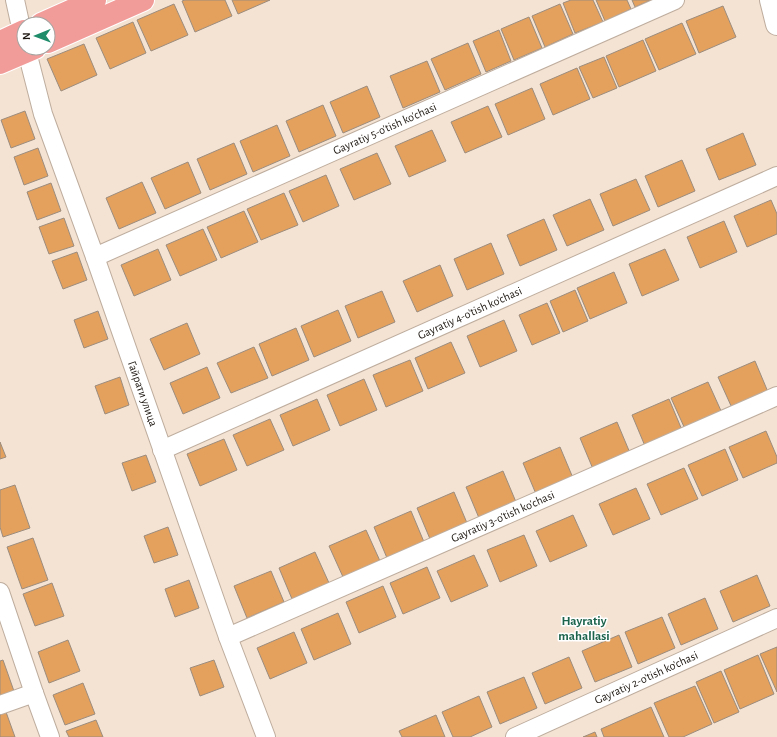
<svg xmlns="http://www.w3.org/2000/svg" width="777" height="737" viewBox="0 0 777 737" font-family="'Alegreya Sans',sans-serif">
<rect width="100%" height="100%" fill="#f4e2d2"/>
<!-- building -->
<path fill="#e4a15d" stroke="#9c8c7d" d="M185 0H225L232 16 195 32 182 1Z
M232 0H270L238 14Z
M571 0H593L603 22 575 33 563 3Z
M596 0H627L631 9 605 21Z
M632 0H651L635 7Z
M174 4 188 35 151 51 137 20Z
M560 4 573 34 545 47 532 16Z
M723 6 736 37 699 53 686 21Z
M529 17 542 48 514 60 501 29Z
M133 22 146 53 110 69 96 38Z
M682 23 696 54 659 70 645 39Z
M499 30 511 61 486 72 473 41Z
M643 40 656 71 619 87 606 56Z
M468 43 481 74 445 90 431 59Z
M84 44 97 75 61 91 47 59Z
M604 57 617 88 593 98 579 67Z
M427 61 440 92 403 108 390 76Z
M577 68 590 99 553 115 540 84Z
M367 86 380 117 343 133 330 102Z
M532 88 545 119 508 135 495 104Z
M323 105 336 136 299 152 286 121Z
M488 106 502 137 465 153 451 122Z
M25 111 35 139 11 148 1 120Z
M277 125 290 156 253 172 240 141Z
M432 130 446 161 409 177 395 146Z
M743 133 756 165 719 180 706 149Z
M234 143 247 174 210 190 197 159Z
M38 148 48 176 24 185 14 157Z
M377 153 391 184 354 200 340 169Z
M682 160 695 191 658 207 645 176Z
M188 162 201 193 165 209 151 178Z
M326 175 339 206 303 222 289 191Z
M636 179 650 210 613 226 600 194Z
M142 182 156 213 119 229 106 198Z
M51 183 61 211 37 220 27 192Z
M284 193 298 225 261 240 247 209Z
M590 199 604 230 567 246 553 215Z
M771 200 777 214V234L747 247 734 216Z
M244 211 258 242 221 258 207 227Z
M64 218 74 246 49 254 39 227Z
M544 219 557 250 520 266 507 235Z
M724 221 737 252 700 268 687 237Z
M203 229 217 260 180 276 166 245Z
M491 243 504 274 467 290 454 259Z
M158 249 171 280 134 296 121 265Z
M665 249 679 280 642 296 629 264Z
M77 252 87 280 63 289 52 261Z
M440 265 453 296 417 312 403 281Z
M614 272 627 303 590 319 577 288Z
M575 290 588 321 563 332 550 301Z
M382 291 395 322 358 338 345 306Z
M547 303 560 333 532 345 519 315Z
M338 310 351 341 314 357 301 326Z
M98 311 108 339 84 348 74 320Z
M504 320 517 351 480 367 467 336Z
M187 323 200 354 164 370 150 339Z
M296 328 309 360 272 376 259 344Z
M451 342 465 373 428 389 415 358Z
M254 347 268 378 231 393 217 363Z
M410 360 423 391 386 407 373 375Z
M755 361 768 392 732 408 718 377Z
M207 367 220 398 183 414 170 383Z
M120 377 129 405 105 414 95 386Z
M364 379 377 410 340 426 327 395Z
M708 382 722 413 685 429 671 398Z
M317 399 330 430 293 446 280 415Z
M669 399 682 430 645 446 632 415Z
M270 419 284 450 247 466 233 435Z
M617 422 630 453 593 469 580 438Z
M766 431 777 457V463L743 478 729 447Z
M224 439 237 470 200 486 187 454Z
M0 442 6 457 0 459Z
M560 447 573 478 536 494 523 463Z
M725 449 738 480 702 496 688 465Z
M146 455 156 482 132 491 122 463Z
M684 468 698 499 661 515 647 484Z
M503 471 516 502 479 518 466 487Z
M15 485 30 528 3 537 0 527V490Z
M636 488 650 519 613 535 599 504Z
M454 492 467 523 430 539 417 508Z
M411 511 424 542 387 558 374 527Z
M573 515 587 546 550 562 536 531Z
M168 527 178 555 154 563 144 536Z
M366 530 380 561 343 577 329 546Z
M524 535 537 566 500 582 487 550Z
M33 538 48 580 22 589 7 547Z
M315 552 329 583 292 599 279 568Z
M474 555 488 586 451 602 437 571Z
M427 567 440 598 403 614 390 583Z
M271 571 284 602 247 618 234 586Z
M757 575 770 606 733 622 720 591Z
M189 580 199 608 175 617 165 589Z
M52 583 64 616 35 626 23 594Z
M383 586 396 617 359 633 346 602Z
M705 598 718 629 681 645 668 614Z
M338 613 351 644 314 660 301 629Z
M662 617 675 648 638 664 625 632Z
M294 632 307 663 270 679 257 648Z
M619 635 632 667 595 682 582 651Z
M68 640 80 671 49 683 38 652Z
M777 647V692L760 654Z
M758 655 774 694 740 709 724 670Z
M569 657 582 688 545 704 532 673Z
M3 660 15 694 0 699V661Z
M214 660 224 687 200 696 190 668Z
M721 671 739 712 714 723 696 682Z
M524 677 537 708 500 724 487 692Z
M83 683 95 714 65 725 53 695Z
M695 686 712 724 683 737H669L654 703Z
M479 696 492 727 470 737H453L442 712Z
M651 707 664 737H604L601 729Z
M6 712 15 737H0V715Z
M436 715 445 737H402L399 731Z
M96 720 103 737H69L66 731Z
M595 732 597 737H583Z"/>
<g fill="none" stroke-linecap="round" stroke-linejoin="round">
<!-- minor casing -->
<g stroke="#bead9e" stroke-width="20">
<g id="minor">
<path d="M15 0 24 41"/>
<path id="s1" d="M26 48 43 114 95 257 228 637 266 737"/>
<path id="s2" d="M95 257 675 0"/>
<path id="s3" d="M162 450 777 176"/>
<path d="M0 592 34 693 50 737"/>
<path id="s4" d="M228 637 777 396"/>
<path d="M0 705 34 693"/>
<path id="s5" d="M515 737 777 618"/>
</g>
</g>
<!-- tertiary casing -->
<g stroke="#bead9e" stroke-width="24">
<path id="tertiary" d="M771 0 777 24"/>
</g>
<!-- primary casing -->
<g stroke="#fff" stroke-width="24">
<path id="primary" d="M41 24 95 0
M0 42 24 31
M48 42 143 0
M0 63 35 48"/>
</g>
<!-- minor -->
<use href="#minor" stroke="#fff" stroke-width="18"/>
<!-- tertiary -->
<use href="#tertiary" stroke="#fff" stroke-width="22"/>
<!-- primary -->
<use href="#primary" stroke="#f29c9a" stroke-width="22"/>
</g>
<g text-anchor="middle" stroke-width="3" stroke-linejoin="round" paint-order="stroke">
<!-- street labels -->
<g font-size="12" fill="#1e1812" stroke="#fff">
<text dy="4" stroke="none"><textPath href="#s2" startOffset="317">Gayratiy 5-o'tish ko'chasi</textPath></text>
<text dy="4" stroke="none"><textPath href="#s3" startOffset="337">Gayratiy 4-o'tish ko'chasi</textPath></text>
<text dy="4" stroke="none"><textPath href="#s1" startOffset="365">Гайрати улица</textPath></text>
<text dy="4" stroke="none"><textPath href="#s4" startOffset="300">Gayratiy 3-o'tish ko'chasi</textPath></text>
<text dy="4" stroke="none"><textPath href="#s5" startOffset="144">Gayratiy 2-o'tish ko'chasi</textPath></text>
</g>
<!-- neighbourhood labels -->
<g font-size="13" font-weight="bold" fill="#1d644d" stroke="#fff">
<text x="584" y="625">Hayratiy<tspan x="584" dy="15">mahallasi</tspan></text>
</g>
</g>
<!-- north arrow -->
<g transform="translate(36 36) rotate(269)"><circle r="19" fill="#ffffff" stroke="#a5a3a0"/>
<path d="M0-3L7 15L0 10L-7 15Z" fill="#1f8c6a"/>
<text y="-6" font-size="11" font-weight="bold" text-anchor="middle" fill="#1e1812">N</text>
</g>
</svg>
